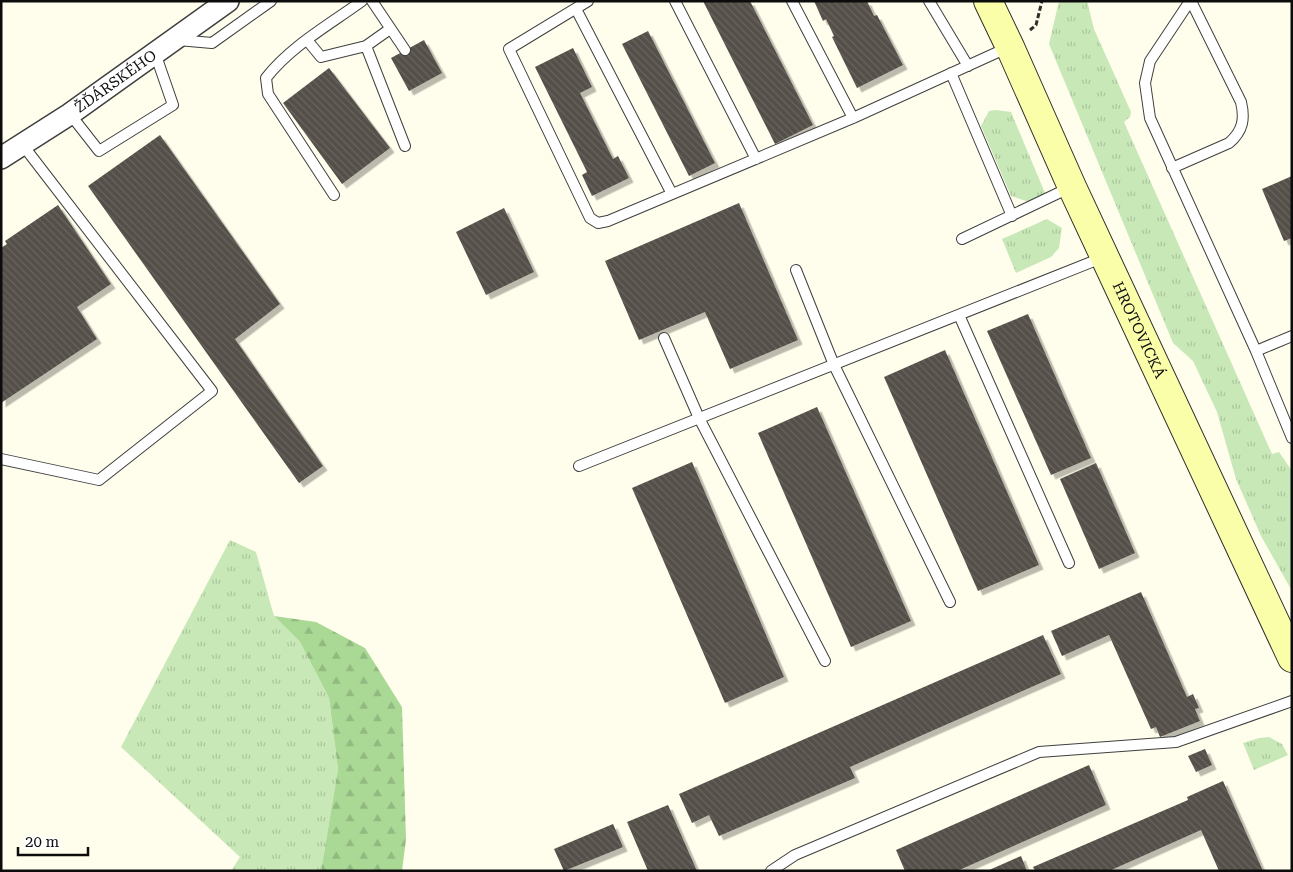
<svg xmlns="http://www.w3.org/2000/svg" width="1293" height="872" viewBox="0 0 1293 872" font-family="'Roboto Serif',serif">
<defs>
<pattern id="grass-tufts" width="24" height="20" patternUnits="userSpaceOnUse" patternTransform="scale(1.25)"><rect width="24" height="20" fill="#c9e8b7"/><path d="M3 7l-1-3M5 7V3M7 7l1-3M15 17l-1-3M17 17v-4M19 17l1-3" fill="none" stroke="#abc69c"/></pattern>
<pattern id="forest-firs" width="22" height="20" patternUnits="userSpaceOnUse" patternTransform="scale(1.25)"><rect width="22" height="20" fill="#aad996"/><path d="M5 1l3.5 6h-7zM16 11l3.5 6h-7z" fill="#91b980"/></pattern>
<pattern id="building-back-hatch" width="6" height="6" patternUnits="userSpaceOnUse" patternTransform="scale(1.25)"><rect width="6" height="6" fill="#554f49"/><path d="M-1 5l2 2M0 0l6 6M5-1l2 2" fill="none" stroke="#68645f"/></pattern>
<filter id="shadow"><feDropShadow dx="4.5" dy="4.5" stdDeviation="0" flood-color="#0004"/></filter>
</defs>
<rect width="100%" height="100%" fill="#fffeec"/>
<!-- grass -->
<path fill="url(#grass-tufts)" d="M1059 1H1087L1094 29 1131 112 1130 117 1124 122 1272 454 1279 452 1292 471V591L1261 536 1236 479 1217 412 1193 361 1173 343 1049 44Z
M996 110 1011 112 1045 193 1029 202 1011 196 981 126 989 111Z
M1047 219 1062 228 1059 248 1051 257 1016 273 1002 239Z
M230 540 256 552 274 616 300 642 329 698 338 769 321 871H231L240 857 121 747Z
M1269 737 1282 744 1288 755 1254 770 1243 743 1259 738Z"/>
<!-- forest -->
<path fill="url(#forest-firs)" d="M274 616 316 622 365 648 402 707 406 839 402 871H321L338 769 329 698 300 642Z"/>
<!-- building -->
<path fill="url(#building-back-hatch)" filter="url(#shadow)" d="M703 1H750L813 125 775 144Z
M814 1H867L874 16 877 15 903 65 857 88 832 37 834 36 826 19 823 21Z
M648 31 715 163 689 176 622 44Z
M424 40 442 73 409 91 391 58Z
M573 48 592 87 580 93 613 159 618 156 629 178 592 196 582 175 587 172 535 67Z
M329 68 390 148 342 184 283 103Z
M160 135 280 304 235 339 323 466 299 483 88 186Z
M1292 176V238L1284 241 1262 189Z
M739 203 798 340 730 369 705 312 639 340 605 261Z
M58 205 111 284 77 307 97 339 1 403V248L7 244 5 241Z
M504 208 534 272 486 295 456 232Z
M1028 314 1091 458 1051 475 987 331Z
M945 350 1039 565 978 591 884 377Z
M817 407 911 621 851 647 758 433Z
M692 462 784 677 725 703 632 488Z
M1096 463 1135 553 1099 569 1060 479Z
M1141 592 1187 697 1193 694 1199 708 1195 709 1200 721 1160 737 1156 727 1151 729 1109 635 1062 656 1051 631Z
M1043 635 1061 674 850 767 855 778 719 836 709 815 692 823 679 794Z
M1205 749 1212 765 1196 772 1188 756Z
M1089 765 1106 805 957 871H905L896 850Z
M1223 781 1263 871H1219L1201 830 1109 871H1035L1033 867 1188 800 1187 797Z
M668 805 697 871H648L627 822Z
M613 824 623 847 564 871 554 849Z
M1021 856 1027 871H987Z"/>
<g fill="none" stroke-linecap="round" stroke-linejoin="round">
<!-- lane casing -->
<g stroke="#3f3f3f" stroke-width="12">
<path id="lane" d="M372 1 405 50
M588 1 509 49 590 218 598 223 608 221 853 118 1009 47
M675 1 756 159
M792 1 853 118
M929 1 968 66
M1190 1 1150 61 1145 83 1150 118 1256 351 1292 438
M576 9 672 194
M178 40 212 43 271 1
M307 40 321 57 366 46 390 29
M366 46 405 146
M951 73 1012 216
M70 114 99 151 173 105 155 53
M1172 168 1229 143C1243 131 1245 119 1241 102L1191 1
M334 195 268 94 266 78C291 46 329 25 362 1
M962 239 1071 187
M796 270 834 365 950 602
M959 315 1069 563
M664 338 699 418 825 661
M1256 351 1292 336
M1 459 99 480 212 391 22 144
M579 466 1104 257
M771 871 795 855 1039 752 1176 742 1292 701"/>
</g>
<!-- street casing -->
<g stroke="#3f3f3f" stroke-width="24">
<g id="street">
<path id="s1" d="M1 158 70 114 228 1"/>
</g>
</g>
<!-- secondary casing -->
<g stroke="#2e2e2e" stroke-width="30">
<g id="secondary">
<path id="s2" d="M988 1 1010 47 1072 187 1292 658"/>
</g>
</g>
<!-- path -->
<path stroke="#2e2e2e" stroke-width="3" stroke-dasharray="5 2.5" stroke-linecap="butt" d="M1030 30 1036 25 1042 1"/>
<!-- lane -->
<use href="#lane" stroke="#fff" stroke-width="10"/>
<!-- street -->
<use href="#street" stroke="#fff" stroke-width="21"/>
<!-- secondary -->
<use href="#secondary" stroke="#fbfea8" stroke-width="28"/>
</g>
<g text-anchor="middle" stroke-width="5" stroke-linejoin="round" paint-order="stroke">
<!-- street labels -->
<g font-size="15" fill="#0c0c0c" stroke="#fff">
<text dy="5" stroke="none"><textPath href="#s1" startOffset="138">ŽĎÁRSKÉHO</textPath></text>
<text dy="5" stroke="none"><textPath href="#s2" startOffset="362">HROTOVICKÁ</textPath></text>
</g>
</g>
<!-- border -->
<rect width="1293" height="872" fill="none" stroke="#0c0c0c" stroke-width="5"/>
<!-- scale -->
<path d="M18 847v8h70v-8" fill="none" stroke="#0c0c0c" stroke-width="2.5"/>
<text x="25" y="847" font-size="15" fill="#0c0c0c" stroke="#ffffff" stroke-width="4" paint-order="stroke">20 m</text>
</svg>
